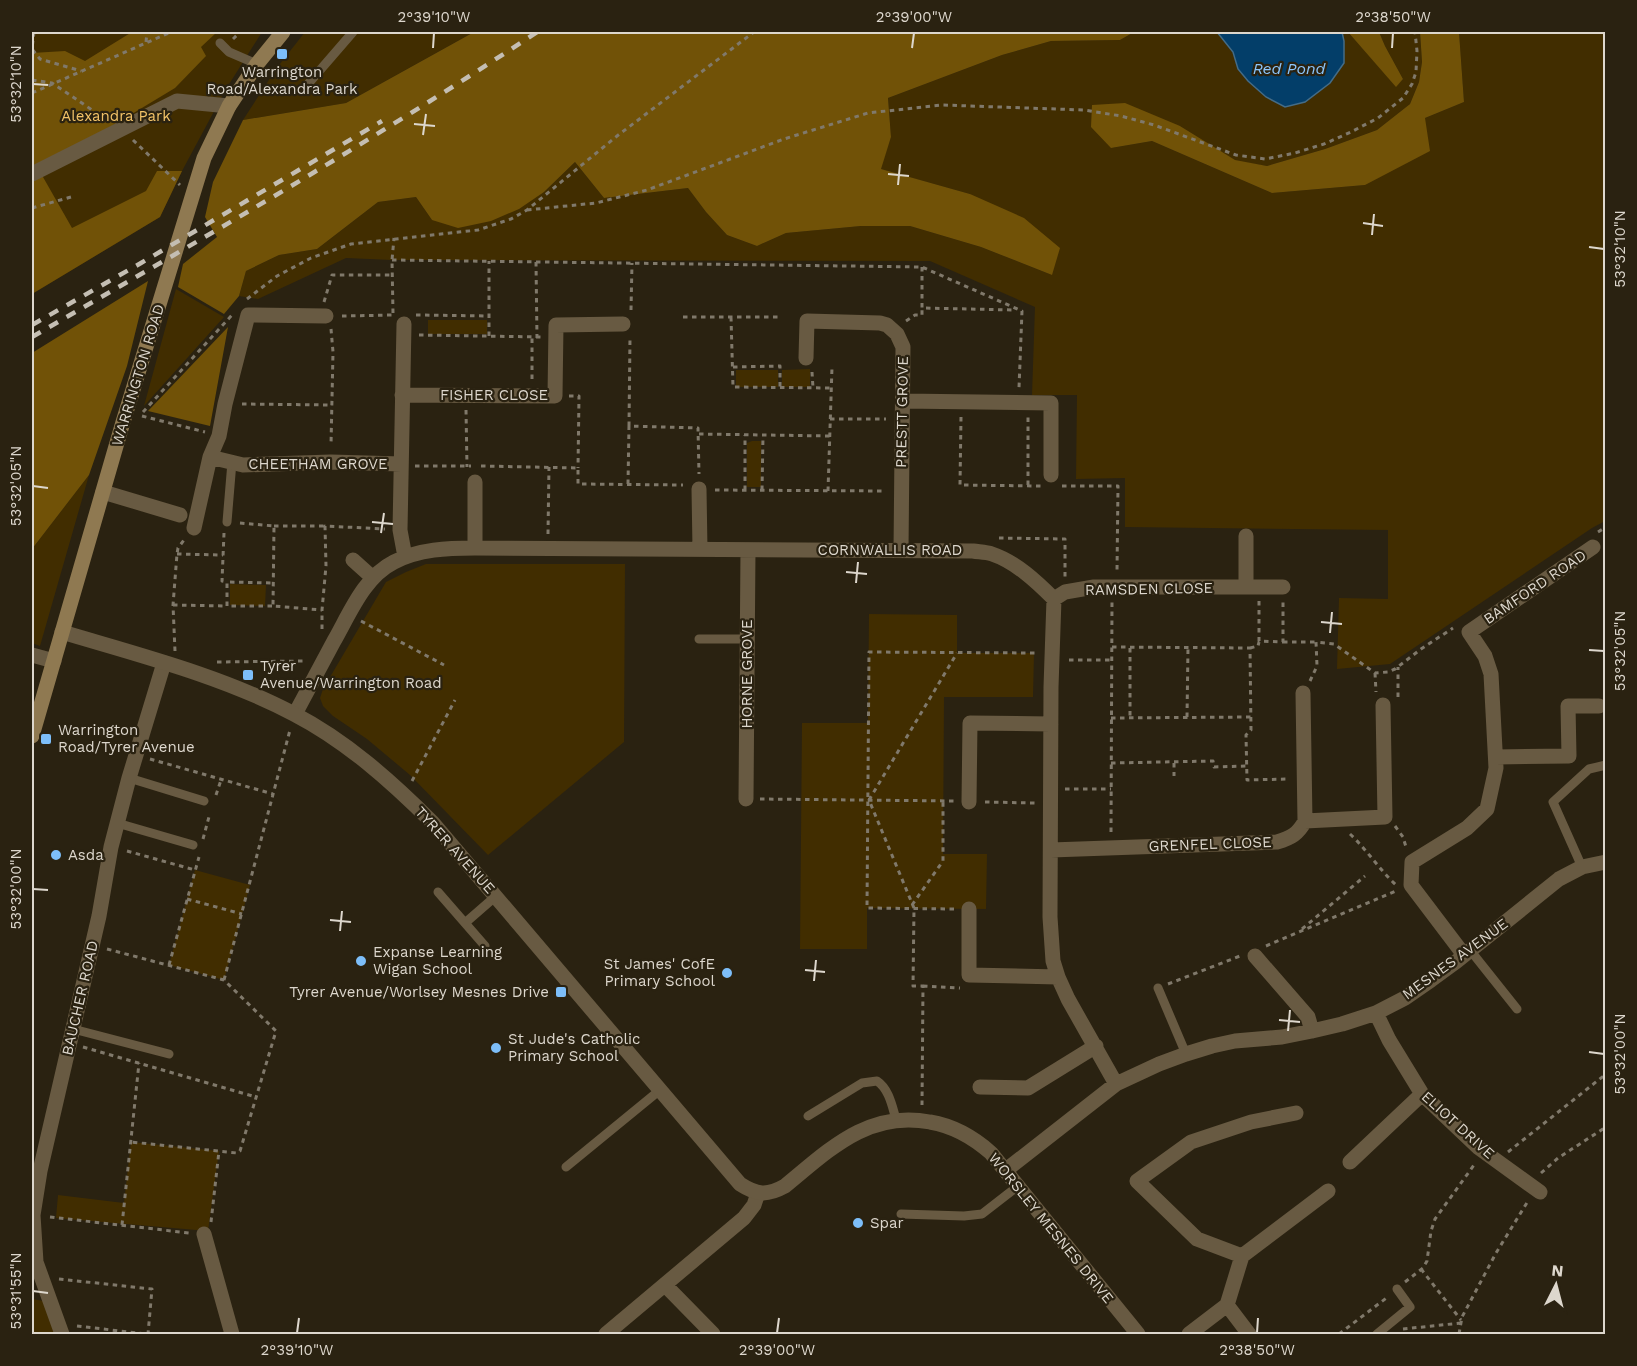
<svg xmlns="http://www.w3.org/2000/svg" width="1637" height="1366" viewBox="0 0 1637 1366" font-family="'Work Sans',sans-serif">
<rect width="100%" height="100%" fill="#2a2211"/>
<!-- green -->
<path fill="#412d00" d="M32 32H262L226 89 182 171 160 217 32 294Z
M305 32H470L472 33 346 103 243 120 276 69Z
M1134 32H1217L1233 53 1238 69 1248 81 1266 97 1305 102C1333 80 1350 70 1342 32H1348L1396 86 1403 79 1385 46 1379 32H1420L1422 62 1419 82 1410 104 1377 130 1325 149 1267 166 1235 161 1180 126 1111 148 1152 141 1272 193 1365 185 1425 118 1464 102 1459 32H1605V521L1592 528 1390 664 1337 669 1339 598 1388 599V530L1125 527V478L1076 479 1077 395H1032L1035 307 930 261 392 260 346 258 258 299 239 296 246 271 279 255 317 249 378 202 416 197 432 220 544 192 575 162 604 198 688 188 706 212 727 235 757 246 786 233 861 226H910L981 247 1052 275 970 194 880 169 891 137 888 98 1002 55 1051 41 1120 40Z
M176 289 224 317 144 406Z
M428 320H487V334H428Z
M810 369V387H782V370Z
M736 370H778V387H736Z
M752 441H761V487H747V443Z
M89 475 40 646 32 643V549Z
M426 564H625L624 742 488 855 410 775 367 739 333 716 323 706 320 698 323 689 386 582 406 572Z
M230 584 266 585 265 606 230 605Z
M869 614 957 615V653H1034L1033 697H944L943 854H987L986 909 867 908V949H800L802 723H868Z
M195 870 250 885 224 980 169 965Z
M131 1142 219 1151 208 1231 56 1218 58 1195 124 1203Z
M32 1299 50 1302 62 1334H32Z"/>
<!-- forest -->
<path fill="#715207" d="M132 32H217L201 47 206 56 175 88 39 170 72 228 146 191 157 171H182L160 217 32 294V227L33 225 32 222V53L65 51 85 61Z
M474 32H1134L1120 40 1051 41 1002 55 888 98 891 137 881 169 970 194 1024 218 1060 248 1052 275 981 247 910 226H861L786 233 757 246 727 235 706 212 688 188 604 198 575 162 544 192 519 209 491 221 458 228 432 220 416 197 378 202 317 249 279 255 246 271 239 296 224 314 178 287 183 264 217 237 205 217 213 182 243 120 346 103Z
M1348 32H1379L1385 46 1403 79 1396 87Z
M1420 32H1459L1464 102 1425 118 1430 151 1365 185 1272 193 1152 141 1111 148 1091 127 1092 105 1125 103 1180 126 1235 160 1267 166 1325 149 1377 130 1410 104 1419 82 1422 62Z
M148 281 127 366 89 475 32 549V353Z
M228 327 210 426 148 411Z"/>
<!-- water -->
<path fill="#033e69" stroke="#446c87" stroke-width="1.5" d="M1217 32H1342L1344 41V63L1330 83 1305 102 1285 107 1266 97 1248 81 1238 69 1233 52Z"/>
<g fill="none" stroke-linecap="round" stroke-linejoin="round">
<!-- path -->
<path stroke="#80796b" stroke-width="3" stroke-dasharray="4.5 4.5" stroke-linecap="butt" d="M34 32 32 49 40 59 81 71
M233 39 240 32
M146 42 147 32
M32 80 52 83 107 120
M32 93 171 32
M133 140 180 185
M32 208 71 197
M527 210 596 203 647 190 784 139 868 113 942 105 1084 110 1121 116 1154 125 1236 155 1265 159 1295 153 1324 144 1351 132 1378 118 1403 98 1412 84 1416 72 1417 51 1415 32
M392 260 922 267 1022 311 1019 388
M536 262 537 338
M922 267V308L1014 310
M247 299 277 276 311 258 351 244 478 230 511 219 527 210 617 136 754 32
M324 302 332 275H392
M631 310 632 263
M393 313 392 260 394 238
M416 315 489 316
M342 316 393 315
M683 317H781
M731 317 733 387 831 388
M906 321 915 315H922V308
M331 329 333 352 331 445
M419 335 542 337
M489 336V261
M733 367 780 366V387
M812 372 813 388
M532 379V338
M569 396H579L578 468
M242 404 332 405
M466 410 467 467
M143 412 232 315
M142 416 205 432
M961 417 960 485 1041 486
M830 419H886
M629 426 630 338
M699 434 830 436
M415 466H471
M481 466 578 468V484L683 485
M628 484 629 426 698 428 699 474
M1028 485V417
M1062 486H1118L1117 571
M715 490 886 491
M745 490V435
M762 490 763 436
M828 491 832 367
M240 523 274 526 273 606 322 610
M274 526H325
M1598 532 1606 527
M224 533 222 581 227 582
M548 534 549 467
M999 538 1065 539V577
M177 554 223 555
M1259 601V641L1283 642V601
M173 605 227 606
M272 606H227V582L273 583
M361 621 444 665
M322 629V610L326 566 325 526 385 529
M1283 642H1316
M1112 647 1250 648 1251 730 1246 735 1247 780 1289 779
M1130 648V718
M1250 648 1258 646 1259 642
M175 651 173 605 177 554 178 548 184 540
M1069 660H1112
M217 662 306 661
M1375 673 1376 692
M1310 681 1317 666 1316 642 1334 644 1375 673 1388 672 1395 669 1421 649 1453 628
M1398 697V667
M1187 717 1188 648
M1111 718 1251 717
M150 759 273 794
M1111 763 1213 761 1214 767 1247 766
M1174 763V776
M412 781 455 700
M1065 789H1111
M216 795 221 780
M760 799 954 801
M985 802 1035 803
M1395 826 1403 837 1406 847
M1111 832 1112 601
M1350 834C1367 850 1379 869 1396 885
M203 839 210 813
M127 851 195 870
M187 899 242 914
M912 905 943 861V801
M954 909 867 908 869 652 1036 653
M1302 929 1365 876
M1266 946 1398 890
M107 949 224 980 276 1031 240 1151 237 1153 131 1142
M169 965 199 857
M224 980 290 730
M1168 984 1240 956
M923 986 960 988
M83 1047 256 1097
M922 1105 923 986H913L914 908 869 800 957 653
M1508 1152 1606 1074
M1541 1173 1558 1158 1606 1127
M50 1217 189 1233
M211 1222 219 1151
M122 1225 139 1063
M1421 1269 1461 1320
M59 1279 152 1289 148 1334
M1405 1282 1423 1268 1427 1261 1431 1231 1435 1219 1474 1165
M77 1326 146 1334
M1403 1329 1461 1323
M1339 1334 1389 1296
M1459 1334 1462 1317 1496 1253 1528 1201"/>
<!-- service -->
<path stroke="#685a42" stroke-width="9" d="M220 43 229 52 257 64
M308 84 353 32
M227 522 232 462
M699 639H747
M129 778 204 801
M117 823 193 845
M1582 867 1553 802 1589 769 1606 765
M438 892 485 946
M465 923 496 896
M1470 950 1517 1009
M1158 988 1186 1054
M73 1029 169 1054
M808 1116 862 1083 877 1081C889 1089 892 1106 896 1119
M566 1167 660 1090
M901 1214 964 1216 982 1214 1018 1186
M1377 1334 1410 1307 1397 1289"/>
<!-- minor -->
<path stroke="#685a42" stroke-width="15" d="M32 174 177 101 229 106
M326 316 248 315 225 404 219 436 210 457 243 465 331 462 401 464
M404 324 400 530 405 557
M806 358 807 321 880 323 887 325 897 334 903 347 901 551
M402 395 555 396 556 325 623 324
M903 401 1051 403V475
M475 482V548
M699 489 700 549
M103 492 180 515
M194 528 210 457
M353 560 373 578
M1246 587H1283
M1054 599 1065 592 1094 587H1246V536
M32 655 54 661
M295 714C308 690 321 665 334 641 350 613 364 577 394 562 419 549 448 548 475 548L973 551C979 552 986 552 992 554 1016 562 1037 582 1054 599L1051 687 1050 917 1053 961 1058 977 1068 999 1116 1084
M1496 757 1569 756 1568 706H1599
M746 799 748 550
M969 802 970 723 1051 724
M1305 821 1385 817 1383 705
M1051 850 1277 842C1291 838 1298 834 1305 821L1303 693
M969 909V975L1058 977
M1464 955 1411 885 1412 862 1467 828 1487 809 1496 768 1491 674 1485 656 1469 632 1593 547
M1255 956 1308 1017 1312 1031
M1376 1013 1389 1040 1422 1094 1479 1148 1540 1192
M980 1087 1028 1088 1096 1046
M1350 1162 1422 1094
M1006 1170 1116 1084 1159 1064 1186 1054 1212 1046 1235 1041 1282 1037 1312 1031 1342 1024 1376 1013 1405 998 1431 980 1457 961 1559 879 1582 867 1606 862
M204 1234 232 1334
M1242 1256 1197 1239 1137 1181 1191 1142 1251 1122 1296 1113
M665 1285 713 1334
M1227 1305 1249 1334
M62 1334 36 1262 33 1215 40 1171 99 916 111 847 129 778 164 663
M606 1334 744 1218 754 1205 758 1193
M1189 1334 1227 1305 1242 1256 1328 1191"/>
<!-- tertiary -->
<path stroke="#685a42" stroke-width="15" d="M62 632C139 655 222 676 294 714 346 741 391 781 433 823L740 1184C757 1195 767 1196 785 1186 829 1150 868 1110 930 1122 954 1126 973 1137 991 1153L1138 1334"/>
<!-- secondary -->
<path stroke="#8f7951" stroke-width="15" d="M32 736 123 422 204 158 229 106 257 64 283 32"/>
<!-- rail -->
<path stroke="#c4beb3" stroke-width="4.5" stroke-dasharray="10 10" stroke-linecap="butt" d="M32 325 141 263 382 121
M32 337C202 239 373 141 537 32"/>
</g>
<!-- ticks -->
<path fill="none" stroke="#ddd7cd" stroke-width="2" d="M433 48 434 33M912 48 914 33M1392 48 1393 33M33 84 48 85M414 124 435 126M423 135 426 114M888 174 909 176M898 185 900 164M1363 223 1383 226M1372 235 1374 214M1589 247 1604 249M33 486 48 488M372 522 393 524M381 533 384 513M846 572 867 574M856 583 858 562M1321 622 1342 624M1330 633 1332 612M1589 650 1604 651M33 889 48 890M330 920 351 922M340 931 342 911M805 970 825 972M814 981 816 960M1279 1020 1300 1022M1288 1031 1290 1010M1589 1052 1604 1054M33 1291 48 1293M297 1333 299 1318M777 1333 779 1318M1257 1333 1258 1318"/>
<!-- markers -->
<g fill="#7dbef9" stroke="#2a2211" stroke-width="2">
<rect x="276" y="48" width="12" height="12" rx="3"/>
<rect x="242" y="669" width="12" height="12" rx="3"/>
<rect x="40" y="733" width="12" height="12" rx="3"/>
<circle cx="56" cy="855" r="6"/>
<circle cx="361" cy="961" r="6"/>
<circle cx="727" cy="973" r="6"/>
<rect x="555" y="986" width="12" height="12" rx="3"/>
<circle cx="496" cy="1048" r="6"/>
<circle cx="858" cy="1223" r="6"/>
</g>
<g text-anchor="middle" stroke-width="4.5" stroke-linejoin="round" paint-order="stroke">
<!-- poi labels -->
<g font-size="15" fill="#ddd7cd" stroke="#2a2211" text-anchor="start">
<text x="282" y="77" text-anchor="middle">Warrington<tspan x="282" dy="17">Road/Alexandra Park</tspan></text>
<text x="260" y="671">Tyrer<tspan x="260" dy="17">Avenue/Warrington Road</tspan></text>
<text x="58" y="735">Warrington<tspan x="58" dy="17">Road/Tyrer Avenue</tspan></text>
<text x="68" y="860">Asda</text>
<text x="373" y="957">Expanse Learning<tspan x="373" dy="17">Wigan School</tspan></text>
<text x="715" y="969" text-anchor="end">St James' CofE<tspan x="715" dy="17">Primary School</tspan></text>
<text x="549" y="997" text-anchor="end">Tyrer Avenue/Worlsey Mesnes Drive</text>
<text x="508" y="1044">St Jude's Catholic<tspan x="508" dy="17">Primary School</tspan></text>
<text x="870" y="1228">Spar</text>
</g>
<!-- park labels -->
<g font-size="15" fill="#f3c368" stroke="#2a2211">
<text x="116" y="121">Alexandra Park</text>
</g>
<!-- street labels -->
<g font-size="15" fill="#ddd7cd" stroke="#2a2211">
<text transform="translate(138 375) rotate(-73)" y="5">WARRINGTON ROAD</text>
<text x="494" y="400">FISHER CLOSE</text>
<text transform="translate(902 412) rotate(-89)" y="5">PRESTT GROVE</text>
<text x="318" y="469">CHEETHAM GROVE</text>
<text x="890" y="555">CORNWALLIS ROAD</text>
<text transform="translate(1535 587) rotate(-34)" y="5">BAMFORD ROAD</text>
<text transform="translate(1149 589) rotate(-1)" y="5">RAMSDEN CLOSE</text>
<text transform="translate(747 674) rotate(-90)" y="5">HORNE GROVE</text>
<text transform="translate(1210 844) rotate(-2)" y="5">GRENFEL CLOSE</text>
<text transform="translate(455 850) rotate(48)" y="5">TYRER AVENUE</text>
<text transform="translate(1455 959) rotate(-36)" y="5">MESNES AVENUE</text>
<text transform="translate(80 998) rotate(-77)" y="5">BAUCHER ROAD</text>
<text transform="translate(1458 1125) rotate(42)" y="5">ELIOT DRIVE</text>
<text transform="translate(1051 1228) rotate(51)" y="5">WORSLEY MESNES DRIVE</text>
</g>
<!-- water labels -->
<g font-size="16" font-style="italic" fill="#8cc6fc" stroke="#2a2211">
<text x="1289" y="74">Red Pond</text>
</g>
</g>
<!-- border -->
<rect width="1637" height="1366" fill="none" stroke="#2a2211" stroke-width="66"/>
<!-- north arrow -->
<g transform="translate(1556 1285) rotate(6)" stroke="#2a2211" stroke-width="4.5" paint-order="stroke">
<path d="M0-4.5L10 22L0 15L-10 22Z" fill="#ddd7cd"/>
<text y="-9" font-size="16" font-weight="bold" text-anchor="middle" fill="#ddd7cd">N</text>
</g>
<rect x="33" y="33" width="1571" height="1300" fill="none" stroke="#ddd7cd" stroke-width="2"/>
<g font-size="15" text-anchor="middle" fill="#ddd7cd">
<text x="434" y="22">2°39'10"W</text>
<text x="914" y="22">2°39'00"W</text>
<text x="1393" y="22">2°38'50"W</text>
<text transform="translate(16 84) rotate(-90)" y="5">53°32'10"N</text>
<text transform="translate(1620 249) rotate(-90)" y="5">53°32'10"N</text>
<text transform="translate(16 486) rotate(-90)" y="5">53°32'05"N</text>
<text transform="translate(1620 651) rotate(-90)" y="5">53°32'05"N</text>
<text transform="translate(16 889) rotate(-90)" y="5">53°32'00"N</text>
<text transform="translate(1620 1054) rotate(-90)" y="5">53°32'00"N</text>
<text transform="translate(16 1291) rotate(-90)" y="5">53°31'55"N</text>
<text x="297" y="1355">2°39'10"W</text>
<text x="777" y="1355">2°39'00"W</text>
<text x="1257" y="1355">2°38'50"W</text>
</g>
</svg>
